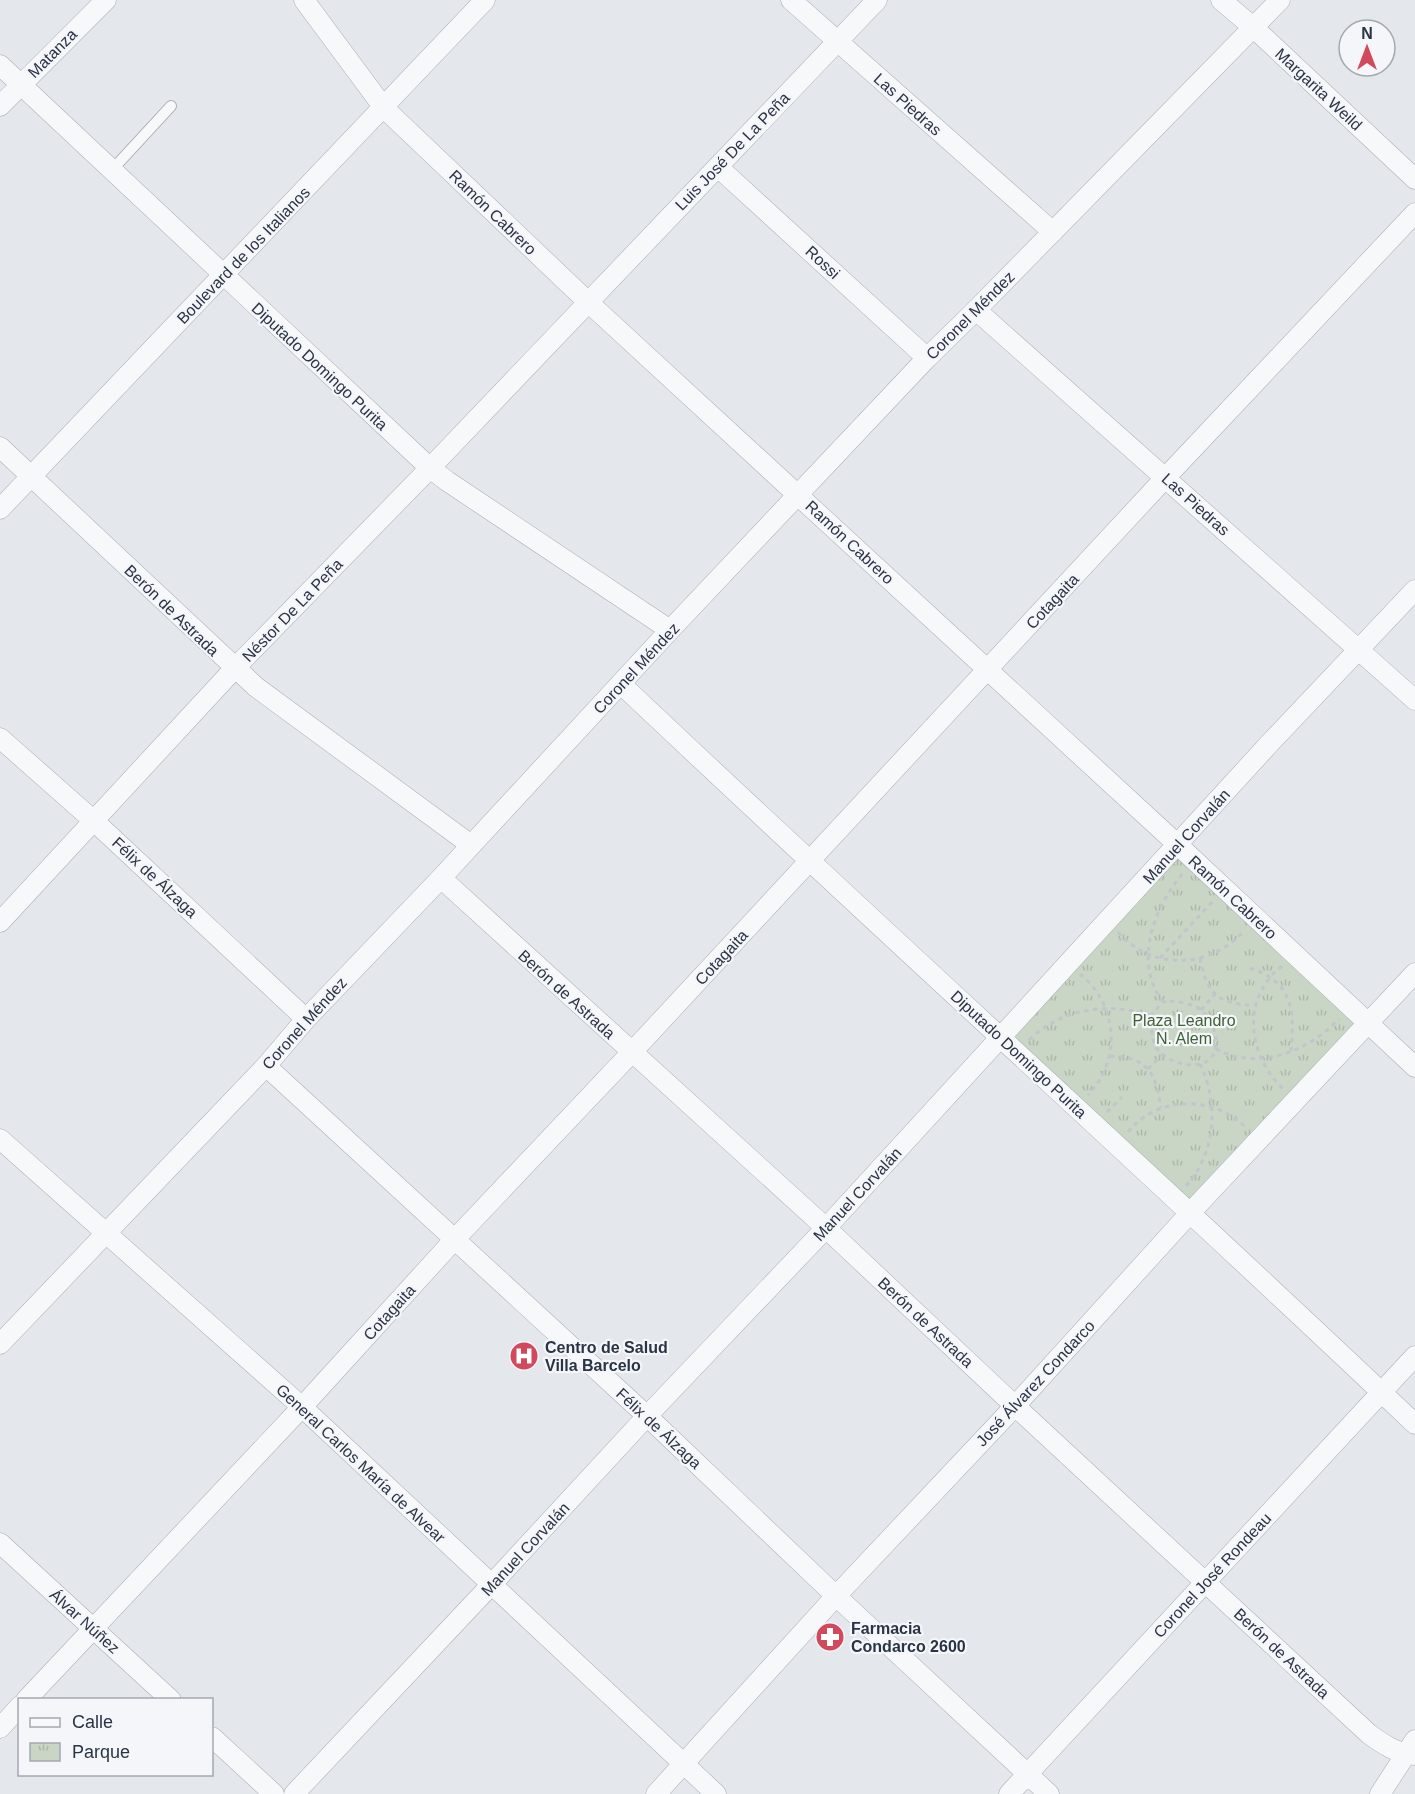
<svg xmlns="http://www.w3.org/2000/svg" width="1415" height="1794" viewBox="0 0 1415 1794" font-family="Arial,sans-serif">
<defs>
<pattern id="park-tufts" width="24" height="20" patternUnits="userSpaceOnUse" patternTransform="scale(1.5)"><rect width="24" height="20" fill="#c9d6c5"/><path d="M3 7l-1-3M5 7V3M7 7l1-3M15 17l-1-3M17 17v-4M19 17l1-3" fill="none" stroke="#adb8ab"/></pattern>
</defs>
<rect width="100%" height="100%" fill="#e4e7ec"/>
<!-- park -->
<path fill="url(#park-tufts)" d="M1178 845 1369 1024 1190 1213 1001 1037Z"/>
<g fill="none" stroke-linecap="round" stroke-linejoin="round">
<!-- service casing -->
<g stroke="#a9aeb7" stroke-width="12">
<path id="service" d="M112 170 171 106"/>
</g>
<!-- minor casing -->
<g stroke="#a9aeb7" stroke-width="21">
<path id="minor" d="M304 0 384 108 588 302 1178 845 1415 1067
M791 0 1053 232
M1221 0 1254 28 1415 179
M0 65 430 468 447 481 670 630
M0 106 106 0
M718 167 927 358
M976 310 1415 700
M0 447 256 687 471 845
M0 509 485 0
M621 684C884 933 1153 1175 1415 1424
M0 738 94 821 306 1019
M441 878 826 1228 1015 1406 1369 1734C1383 1744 1397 1754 1415 1755
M0 922 234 669 430 468 877 0
M266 1066 647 1416 836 1596 1049 1794
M0 1139 302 1407 716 1794
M0 1344 266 1066 306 1019 441 878 670 630 927 358 976 310 1280 0
M0 1543 171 1700
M26 1700 302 1407 454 1240 632 1052 1166 477 1415 213
M0 1728 20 1706
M212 1737 274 1794
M294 1794 491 1585 647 1416 826 1228 1269 744 1415 590
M656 1794 836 1596 1015 1406 1190 1213 1415 973
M1009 1794 1415 1356
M1380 1794 1415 1740"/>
</g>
<!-- path -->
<path stroke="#c2c5cb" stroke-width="3" stroke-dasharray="4.5 4.5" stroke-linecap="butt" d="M1118 932C1152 971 1210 969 1244 931
M1160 958 1214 900
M1200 958C1207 995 1219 1005 1256 1005
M1282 966C1240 999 1248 1055 1283 1089
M1250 968C1257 971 1265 973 1271 978 1296 995 1293 1025 1291 1051
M1080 974C1118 1005 1122 1059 1088 1095
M1170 1001C1180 1002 1192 1003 1201 1010 1213 1019 1223 1046 1210 1059 1195 1072 1165 1062 1156 1047 1151 1038 1151 1025 1151 1015L1163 1002Z
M1163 1002C1132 962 1155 905 1184 872
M1201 1010 1215 994
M1029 1040C1063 1008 1106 1002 1150 1015
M1216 1049C1223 1052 1230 1056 1238 1057 1276 1064 1313 1046 1339 1019
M1110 1056C1148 1057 1156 1073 1161 1108
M1148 1069 1163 1054
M1107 1112 1122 1097
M1128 1132C1158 1095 1213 1095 1246 1128
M1186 1186C1216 1153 1219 1103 1200 1064"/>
<!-- service -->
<use href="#service" stroke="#f7f8fa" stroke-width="10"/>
<!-- minor -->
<use href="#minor" stroke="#f7f8fa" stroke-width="20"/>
</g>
<!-- icons -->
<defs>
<g id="hospital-disc" transform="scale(1.5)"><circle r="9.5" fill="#d1495b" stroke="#f4f6f9"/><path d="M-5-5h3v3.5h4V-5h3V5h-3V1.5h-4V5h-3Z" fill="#fff"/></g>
<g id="pharmacy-disc" transform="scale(1.5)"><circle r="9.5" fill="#d1495b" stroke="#f4f6f9"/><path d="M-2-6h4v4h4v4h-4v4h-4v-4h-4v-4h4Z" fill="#fff"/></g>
</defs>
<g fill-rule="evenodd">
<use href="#hospital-disc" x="524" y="1356"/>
<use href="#pharmacy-disc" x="830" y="1637"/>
</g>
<g text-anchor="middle" stroke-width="4.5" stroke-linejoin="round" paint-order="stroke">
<!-- street labels -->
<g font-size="16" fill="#2b3445" stroke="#f4f6f9">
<text transform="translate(52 53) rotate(-45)" y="6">Matanza</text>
<text transform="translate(1319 89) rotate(43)" y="6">Margarita Weild</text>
<text transform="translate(908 104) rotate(42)" y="6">Las Piedras</text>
<text transform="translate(732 151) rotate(-46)" y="6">Luis José De La Peña</text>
<text transform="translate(493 212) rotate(44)" y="6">Ramón Cabrero</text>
<text transform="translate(243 255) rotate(-46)" y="6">Boulevard de los Italianos</text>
<text transform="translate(823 262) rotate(43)" y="6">Rossi</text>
<text transform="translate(970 315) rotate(-45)" y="6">Coronel Méndez</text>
<text transform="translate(320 366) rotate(43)" y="6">Diputado Domingo Purita</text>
<text transform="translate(1196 504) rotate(42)" y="6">Las Piedras</text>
<text transform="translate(850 542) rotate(43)" y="6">Ramón Cabrero</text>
<text transform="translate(1052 601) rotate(-47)" y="6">Cotagaita</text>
<text transform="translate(172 610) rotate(44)" y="6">Berón de Astrada</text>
<text transform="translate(292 610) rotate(-46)" y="6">Néstor De La Peña</text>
<text transform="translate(636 668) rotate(-47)" y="6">Coronel Méndez</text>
<text transform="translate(1186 836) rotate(-48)" y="6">Manuel Corvalán</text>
<text transform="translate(155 877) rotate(43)" y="6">Félix de Álzaga</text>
<text transform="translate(1233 897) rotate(43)" y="6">Ramón Cabrero</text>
<text transform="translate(721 957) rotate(-47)" y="6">Cotagaita</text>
<text transform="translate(567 994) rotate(42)" y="6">Berón de Astrada</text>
<text transform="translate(304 1023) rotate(-48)" y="6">Coronel Méndez</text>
<text transform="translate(1019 1054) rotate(43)" y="6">Diputado Domingo Purita</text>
<text transform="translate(857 1194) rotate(-47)" y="6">Manuel Corvalán</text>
<text transform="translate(389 1312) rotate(-48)" y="6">Cotagaita</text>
<text transform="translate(926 1322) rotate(43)" y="6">Berón de Astrada</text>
<text transform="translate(1035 1383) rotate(-47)" y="6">José Álvarez Condarco</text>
<text transform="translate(659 1428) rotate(43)" y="6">Félix de Álzaga</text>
<text transform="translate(361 1463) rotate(43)" y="6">General Carlos María de Alvear</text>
<text transform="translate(525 1549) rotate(-47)" y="6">Manuel Corvalán</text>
<text transform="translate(1212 1575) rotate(-47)" y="6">Coronel José Rondeau</text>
<text transform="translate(85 1621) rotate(42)" y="6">Álvar Núñez</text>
<text transform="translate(1282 1653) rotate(43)" y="6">Berón de Astrada</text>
</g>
<!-- park labels -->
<g font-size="16" fill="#3f6138" stroke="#f4f6f9">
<text x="1184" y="1026">Plaza Leandro<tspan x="1184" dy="18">N. Alem</tspan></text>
</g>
<!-- poi labels -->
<g font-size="16" font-weight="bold" fill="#2b3445" stroke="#f4f6f9" text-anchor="start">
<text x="545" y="1353">Centro de Salud<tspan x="545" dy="18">Villa Barcelo</tspan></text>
<text x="851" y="1634">Farmacia<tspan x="851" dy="18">Condarco 2600</tspan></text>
</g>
</g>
<!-- legend -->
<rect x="18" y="1698" width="195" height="78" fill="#f4f6f9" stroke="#a4a8b1" stroke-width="1.5"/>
<rect x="30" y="1718" width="30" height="9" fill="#f7f8fa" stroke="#a4a8b1" stroke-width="1.5"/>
<text x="72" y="1728" font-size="18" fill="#2b3445">Calle</text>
<rect x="30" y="1743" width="30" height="18" fill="url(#park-tufts)" stroke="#a4a8b1" stroke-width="1.5"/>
<text x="72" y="1758" font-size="18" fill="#2b3445">Parque</text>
<!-- north arrow -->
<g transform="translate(1367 48)"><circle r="28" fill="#f4f6f9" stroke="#a4a8b1" stroke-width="1.5"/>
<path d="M0-4.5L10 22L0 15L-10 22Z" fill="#d1495b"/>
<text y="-9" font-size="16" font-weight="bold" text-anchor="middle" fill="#2b3445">N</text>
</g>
</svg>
